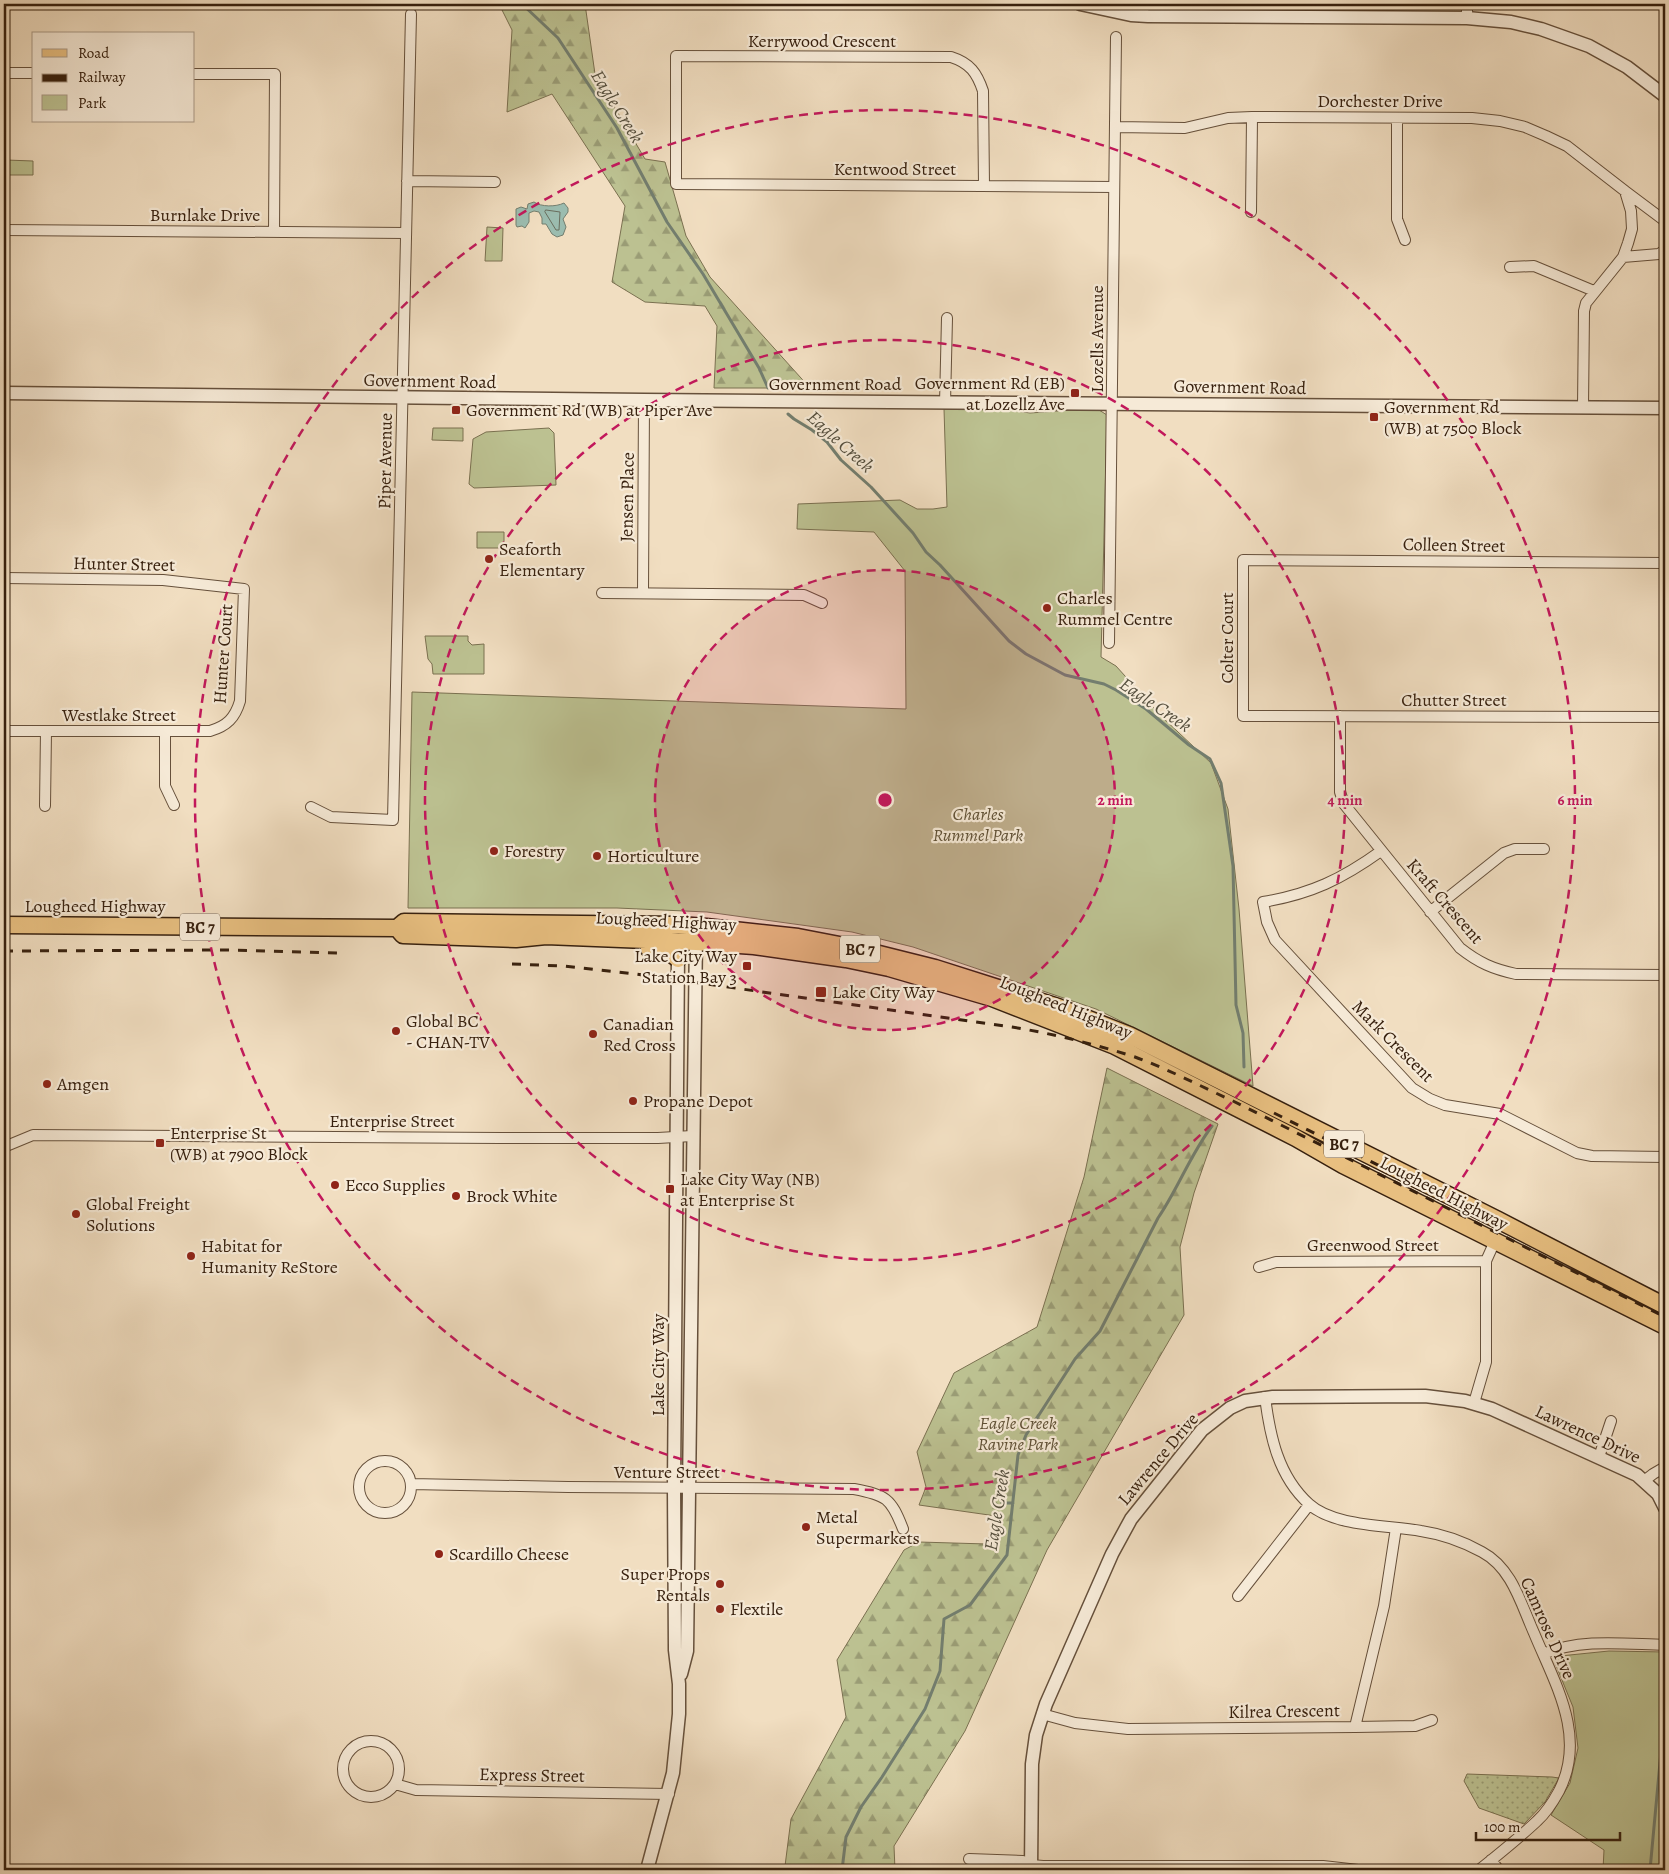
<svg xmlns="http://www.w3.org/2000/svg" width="1669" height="1874" viewBox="0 0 1669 1874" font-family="Alegreya,serif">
<defs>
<pattern id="grass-dots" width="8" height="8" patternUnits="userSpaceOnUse" patternTransform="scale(1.25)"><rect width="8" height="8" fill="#bcc191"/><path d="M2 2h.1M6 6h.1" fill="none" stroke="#9a9c75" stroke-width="1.8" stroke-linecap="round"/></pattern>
<pattern id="forest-firs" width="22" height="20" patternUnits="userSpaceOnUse" patternTransform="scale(1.25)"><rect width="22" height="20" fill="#bcc191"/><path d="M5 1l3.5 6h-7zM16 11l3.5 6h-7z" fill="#9a9c75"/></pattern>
</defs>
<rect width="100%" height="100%" fill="#f1dec1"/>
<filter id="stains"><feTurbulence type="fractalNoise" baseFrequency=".004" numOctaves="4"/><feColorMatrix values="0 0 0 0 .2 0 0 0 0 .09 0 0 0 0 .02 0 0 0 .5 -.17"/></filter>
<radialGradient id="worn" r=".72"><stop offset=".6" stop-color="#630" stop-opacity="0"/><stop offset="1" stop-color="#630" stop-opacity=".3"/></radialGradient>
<!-- grass -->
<path fill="url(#grass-dots)" stroke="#7a7050" d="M1467 1774 1552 1777 1559 1778 1545 1802 1524 1824 1479 1808 1464 1781Z"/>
<!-- forest -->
<path fill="url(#forest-firs)" stroke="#7a7050" d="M499 4H585L595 74 645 159 665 162 686 236 710 277 810 388H714L717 326 705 306 645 302 612 282 625 206 552 94 507 112 512 30Z
M1107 1068 1218 1124 1194 1193 1180 1247 1184 1315 1047 1550 965 1731 894 1846 895 1870H777L785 1866 791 1819 846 1717 837 1660 904 1550 919 1542 987 1544 996 1516 919 1505 926 1487 917 1452 954 1373 1037 1327 1084 1177Z"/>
<!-- park -->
<path fill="#bcc191" stroke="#7a7050" d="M6 160 33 161V175H6Z
M487 227 503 228 502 261H485Z
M944 409 1010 410 1030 413 1072 410H1099L1107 415 1101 657 1116 666 1162 717 1211 763 1228 809 1239 909 1253 1086 1096 1009 913 947 852 932 707 912 617 908H408L412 692 906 709 905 571 874 532 797 529 798 504 900 500 917 509H933L947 507Z
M433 428H463V441L432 440Z
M549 428 554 433 556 485 474 488 469 484 473 439 486 432Z
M477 532H504V548H477Z
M425 636H468V641L472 645 484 644V674H433L432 664 428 659Z
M1609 1651 1665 1652V1870H1603L1604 1850 1551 1815 1570 1783 1578 1748 1573 1707 1555 1663 1560 1656Z"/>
<!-- water -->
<path fill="#9bbcaf" stroke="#737e6f" d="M534 202C541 207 556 207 564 203L568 208V212L563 219 566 227 563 235 557 237 552 234 546 224H542V218L539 212 534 211 529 213V222L525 228 522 226 517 227 516 225V209L521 207 527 209 528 204Z"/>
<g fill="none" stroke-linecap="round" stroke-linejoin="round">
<!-- shore -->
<path stroke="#696e5e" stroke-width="1" d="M546 210 560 212 559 230H556L545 212Z"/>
<!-- stream -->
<path stroke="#737e6f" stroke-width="3" d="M522 4 558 38 617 128 667 222 703 274 759 368 768 388
M788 414 794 419 812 430 827 442 841 460 871 487 913 533 926 552 940 565 1009 641 1026 654 1065 675 1104 684 1116 690 1146 709 1189 745 1210 759 1221 783 1233 866 1236 1005 1243 1033 1244 1067
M1002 1503H1013
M842 1870 846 1837 861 1807 882 1777 925 1709 940 1671 944 1619 970 1605 1007 1555 1018 1455 1026 1435 1075 1359 1100 1331 1158 1218C1178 1189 1190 1155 1212 1126
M1650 1870 1662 1741 1665 1735"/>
<!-- minor casing -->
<g stroke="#66503b" stroke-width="12">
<path id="minor" d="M1467 18V4
M7 73H34
M194 74H275L274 231
M1397 118V219L1405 240
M1115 127 1185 128 1228 118 1252 117 1472 118 1500 121 1525 127 1546 136 1567 146 1625 191 1631 211 1632 229 1628 243 1623 257 1586 303 1584 311 1583 407
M407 181 495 182
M984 186 983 91C977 73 970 63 951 57L676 56V184L1114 187
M1625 191 1665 221
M1251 212 1252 117
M4 230 405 233
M1623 257 1659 254 1665 250
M1510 267 1534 266 1594 291
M945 403 947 318
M1665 563 1243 560V716L1665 717
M4 578 163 580 244 589 240 701C235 718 227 726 210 731H4
M602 593 804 595 822 603
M643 593 644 400
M1109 643 1116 37
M1340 716V792L1344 804 1460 948C1479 963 1493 969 1516 974L1665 975
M165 732V786L174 805
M45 806 46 731
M311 807 331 817 393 820 411 14
M1381 851C1342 879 1311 894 1263 902L1267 922 1275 940 1412 1088 1430 1099 1445 1105 1500 1114 1577 1153 1592 1156 1665 1157
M1430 912 1504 853 1515 849H1544
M4 1147 33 1135 501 1138H658L692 1136
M1259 1267 1276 1262 1486 1261
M1265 1397C1270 1436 1278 1476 1309 1504 1334 1527 1389 1525 1421 1531 1441 1534 1464 1542 1482 1552 1512 1568 1521 1604 1534 1633 1555 1684 1587 1736 1559 1791 1553 1802 1546 1813 1537 1821 1519 1838 1499 1854 1479 1870
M1474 1403 1486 1362V1261L1495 1241
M1599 1457 1611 1421
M359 1487a26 26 0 1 1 52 0a26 26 0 1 1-52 0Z
M1644 1481 1653 1474 1665 1467
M411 1484 568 1487 854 1489C886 1495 891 1498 903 1529
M1238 1596 1309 1505
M1543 1654C1582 1638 1624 1644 1665 1645
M1042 1714 1075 1723 1128 1729 1355 1727 1384 1606 1396 1528
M1355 1727 1415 1726 1432 1720
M343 1769a28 28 0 1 1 56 0a28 28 0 1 1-56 0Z
M395 1784 416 1790 669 1794
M969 1859 1023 1861 1031 1865 1043 1866H1323L1358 1870
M1491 1860 1499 1870"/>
</g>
<!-- tertiary casing -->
<g stroke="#66503b" stroke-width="15">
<path id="tertiary" d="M1080 4 1131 15 1148 16 1467 18 1511 22 1541 29 1589 46 1627 67 1665 96
M4 393 644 400 1665 408
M681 1674 687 1651 696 935
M647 1870 673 1773 679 1714V1684L675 1650 674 1488 678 952
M1031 1870 1032 1764 1036 1735 1046 1704 1112 1554 1131 1519 1202 1430 1230 1408 1245 1401 1273 1397 1425 1396 1465 1401 1492 1409 1637 1475 1658 1494 1665 1508"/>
</g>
<!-- primary casing -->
<g stroke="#37200e" stroke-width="19">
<path id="primary" d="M4 925 397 928 404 922 679 925 706 927 798 937 855 948 935 968 1058 1007 1129 1035 1498 1220 1665 1306
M397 928 403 935 516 939 546 936 696 942 754 946 846 959 889 968 992 998 1115 1046 1296 1138 1343 1165 1665 1326
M649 949 669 952 678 959"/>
</g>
<!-- minor -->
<use href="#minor" stroke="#f6ead7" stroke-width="10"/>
<!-- tertiary -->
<use href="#tertiary" stroke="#f6ead7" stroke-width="12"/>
<!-- primary -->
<use href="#primary" stroke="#e8bf80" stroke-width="16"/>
<!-- rail -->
<path stroke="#37200e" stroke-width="3" stroke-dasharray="9 9" stroke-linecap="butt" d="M4 951 228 950 339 953
M512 964 563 966 635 974 1012 1027C1054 1034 1094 1044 1135 1057 1168 1069 1200 1086 1233 1101L1665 1317
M1274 1113 1498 1225"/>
</g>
<!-- distance rings -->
<circle cx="885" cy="800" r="230" fill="#c2185b" fill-opacity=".12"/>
<g fill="none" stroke="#c2185b" stroke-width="2.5" stroke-dasharray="9 6">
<circle cx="885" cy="800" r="230"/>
<circle cx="885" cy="800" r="460"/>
<circle cx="885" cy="800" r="690"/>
</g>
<!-- markers -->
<g fill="#8f2418" stroke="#f6ead7" stroke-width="2">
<rect x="1070" y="388" width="10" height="10" rx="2.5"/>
<rect x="451" y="405" width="10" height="10" rx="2.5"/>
<rect x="1369" y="412" width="10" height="10" rx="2.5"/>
<circle cx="489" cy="559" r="5"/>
<circle cx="1047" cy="608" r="5"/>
<circle cx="494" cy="851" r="5"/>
<circle cx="597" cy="856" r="5"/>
<rect x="742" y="961" width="10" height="10" rx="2.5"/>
<rect x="815" y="986" width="12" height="12" rx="2.5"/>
<circle cx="396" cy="1031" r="5"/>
<circle cx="593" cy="1034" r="5"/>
<circle cx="47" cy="1084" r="5"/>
<circle cx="633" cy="1101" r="5"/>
<rect x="155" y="1138" width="10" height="10" rx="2.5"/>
<circle cx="335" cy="1185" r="5"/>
<rect x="665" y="1184" width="10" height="10" rx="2.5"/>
<circle cx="456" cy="1196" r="5"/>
<circle cx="76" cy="1214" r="5"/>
<circle cx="191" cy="1256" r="5"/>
<circle cx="806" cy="1527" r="5"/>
<circle cx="439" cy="1554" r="5"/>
<circle cx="720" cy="1584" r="5"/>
<circle cx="720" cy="1609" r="5"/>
</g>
<g text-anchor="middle" stroke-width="4.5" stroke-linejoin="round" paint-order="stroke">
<!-- shield labels -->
<g fill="#f6ead7" stroke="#705d4a" stroke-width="1">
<rect x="180" y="913.5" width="40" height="27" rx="4"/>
<rect x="840" y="935.5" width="40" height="27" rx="4"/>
<rect x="1324" y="1130.5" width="40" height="27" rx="4"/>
</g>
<g font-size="16" font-weight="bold" fill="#37200e">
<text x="200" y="933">BC 7</text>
<text x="860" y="955">BC 7</text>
<text x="1344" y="1150">BC 7</text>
</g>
<!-- street labels -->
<g font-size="18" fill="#37200e" stroke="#f6ead7">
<text x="822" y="47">Kerrywood Crescent</text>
<text x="1380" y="107">Dorchester Drive</text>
<text x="895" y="175">Kentwood Street</text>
<text x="205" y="221">Burnlake Drive</text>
<text transform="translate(1097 339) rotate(-90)" y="6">Lozells Avenue</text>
<text transform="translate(430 381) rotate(1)" y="6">Government Road</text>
<text x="835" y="390">Government Road</text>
<text transform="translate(1240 387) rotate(1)" y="6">Government Road</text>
<text transform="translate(385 461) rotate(-89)" y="6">Piper Avenue</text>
<text transform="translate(627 497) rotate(-89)" y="6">Jensen Place</text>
<text transform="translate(1454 545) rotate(1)" y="6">Colleen Street</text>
<text transform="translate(124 564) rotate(1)" y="6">Hunter Street</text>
<text transform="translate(1227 638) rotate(-90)" y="6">Colter Court</text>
<text transform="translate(223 654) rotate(-86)" y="6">Hunter Court</text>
<text x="1454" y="706">Chutter Street</text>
<text x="119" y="721">Westlake Street</text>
<text transform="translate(1445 901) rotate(49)" y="6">Kraft Crescent</text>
<text x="95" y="912">Lougheed Highway</text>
<text transform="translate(666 921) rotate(3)" y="6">Lougheed Highway</text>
<text transform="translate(1066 1007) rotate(22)" y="6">Lougheed Highway</text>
<text transform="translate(1393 1041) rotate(45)" y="6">Mark Crescent</text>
<text x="392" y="1127">Enterprise Street</text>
<text transform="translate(1444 1193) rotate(27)" y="6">Lougheed Highway</text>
<text x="1373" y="1251">Greenwood Street</text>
<text transform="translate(658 1365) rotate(-90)" y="6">Lake City Way</text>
<text transform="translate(1588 1434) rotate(25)" y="6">Lawrence Drive</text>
<text transform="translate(1158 1459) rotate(-50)" y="6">Lawrence Drive</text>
<text x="667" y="1478">Venture Street</text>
<text transform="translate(1548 1628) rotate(66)" y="6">Camrose Drive</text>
<text transform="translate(1284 1711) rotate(-1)" y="6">Kilrea Crescent</text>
<text transform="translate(532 1775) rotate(1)" y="6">Express Street</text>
</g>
<!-- poi labels -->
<g font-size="18" fill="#37200e" stroke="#f6ead7" text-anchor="start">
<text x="1065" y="389" text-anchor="end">Government Rd (EB)<tspan x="1065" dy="21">at Lozellz Ave</tspan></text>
<text x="1384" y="413">Government Rd<tspan x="1384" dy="21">(WB) at 7500 Block</tspan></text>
<text x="466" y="416">Government Rd (WB) at Piper Ave</text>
<text x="499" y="555">Seaforth<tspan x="499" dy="21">Elementary</tspan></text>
<text x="1057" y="604">Charles<tspan x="1057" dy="21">Rummel Centre</tspan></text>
<text x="504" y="857">Forestry</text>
<text x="607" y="862">Horticulture</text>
<text x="737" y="962" text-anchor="end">Lake City Way<tspan x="737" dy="21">Station Bay 3</tspan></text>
<text x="832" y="998">Lake City Way</text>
<text x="406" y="1027">Global BC<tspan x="406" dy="21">- CHAN-TV</tspan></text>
<text x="603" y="1030">Canadian<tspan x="603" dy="21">Red Cross</tspan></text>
<text x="57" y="1090">Amgen</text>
<text x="643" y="1107">Propane Depot</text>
<text x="170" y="1139">Enterprise St<tspan x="170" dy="21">(WB) at 7900 Block</tspan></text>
<text x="680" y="1185">Lake City Way (NB)<tspan x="680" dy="21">at Enterprise St</tspan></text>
<text x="345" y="1191">Ecco Supplies</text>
<text x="466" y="1202">Brock White</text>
<text x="86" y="1210">Global Freight<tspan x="86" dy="21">Solutions</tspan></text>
<text x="201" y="1252">Habitat for<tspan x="201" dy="21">Humanity ReStore</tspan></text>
<text x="816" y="1523">Metal<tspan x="816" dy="21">Supermarkets</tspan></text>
<text x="449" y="1560">Scardillo Cheese</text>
<text x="710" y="1580" text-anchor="end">Super Props<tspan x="710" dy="21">Rentals</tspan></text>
<text x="730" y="1615">Flextile</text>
</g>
<!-- park labels -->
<g font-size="18" font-style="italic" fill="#5f5035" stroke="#f6ead7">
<text x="978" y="820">Charles<tspan x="978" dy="21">Rummel Park</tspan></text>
<text x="1018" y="1429">Eagle Creek<tspan x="1018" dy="21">Ravine Park</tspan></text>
</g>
<!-- water labels -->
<g font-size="19" font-style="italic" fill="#554f3e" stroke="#f6ead7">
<text transform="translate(618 106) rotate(58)" y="7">Eagle Creek</text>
<text transform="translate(841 441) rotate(42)" y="7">Eagle Creek</text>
<text transform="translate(1156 704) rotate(34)" y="7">Eagle Creek</text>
<text transform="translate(996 1510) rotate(-81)" y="7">Eagle Creek</text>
</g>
</g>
<circle cx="885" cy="800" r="8" fill="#c2185b" stroke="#f6ead7" stroke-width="2.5"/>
<g font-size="15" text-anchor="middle" font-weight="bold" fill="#c2185b" stroke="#f6ead7" stroke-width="4.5" stroke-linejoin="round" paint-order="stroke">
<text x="1115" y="805">2 min</text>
<text x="1345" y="805">4 min</text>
<text x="1575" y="805">6 min</text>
</g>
<!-- margin -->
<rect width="1669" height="1874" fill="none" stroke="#f1dec1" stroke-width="20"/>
<rect x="5" y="5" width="1659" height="1864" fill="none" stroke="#37200e" stroke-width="2.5"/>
<rect x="10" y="10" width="1649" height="1854" fill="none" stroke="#37200e"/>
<!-- legend -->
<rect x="32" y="32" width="162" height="90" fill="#f6ead7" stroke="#aa9987"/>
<rect x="42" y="49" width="25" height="8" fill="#e8bf80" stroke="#aa9987"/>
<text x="78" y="58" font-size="15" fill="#37200e">Road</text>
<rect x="42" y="74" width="25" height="8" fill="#37200e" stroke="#aa9987"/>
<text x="78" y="82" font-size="15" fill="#37200e">Railway</text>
<rect x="42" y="95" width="25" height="15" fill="#bcc191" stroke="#aa9987"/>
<text x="78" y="108" font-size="15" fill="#37200e">Park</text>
<!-- scale -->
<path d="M1476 1832v8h144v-8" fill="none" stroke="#37200e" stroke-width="2.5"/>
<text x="1484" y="1832" font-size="15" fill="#37200e" stroke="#f6ead7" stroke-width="4" paint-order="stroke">100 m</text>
<rect width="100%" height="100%" filter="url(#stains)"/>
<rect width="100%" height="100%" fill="url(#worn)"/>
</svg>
